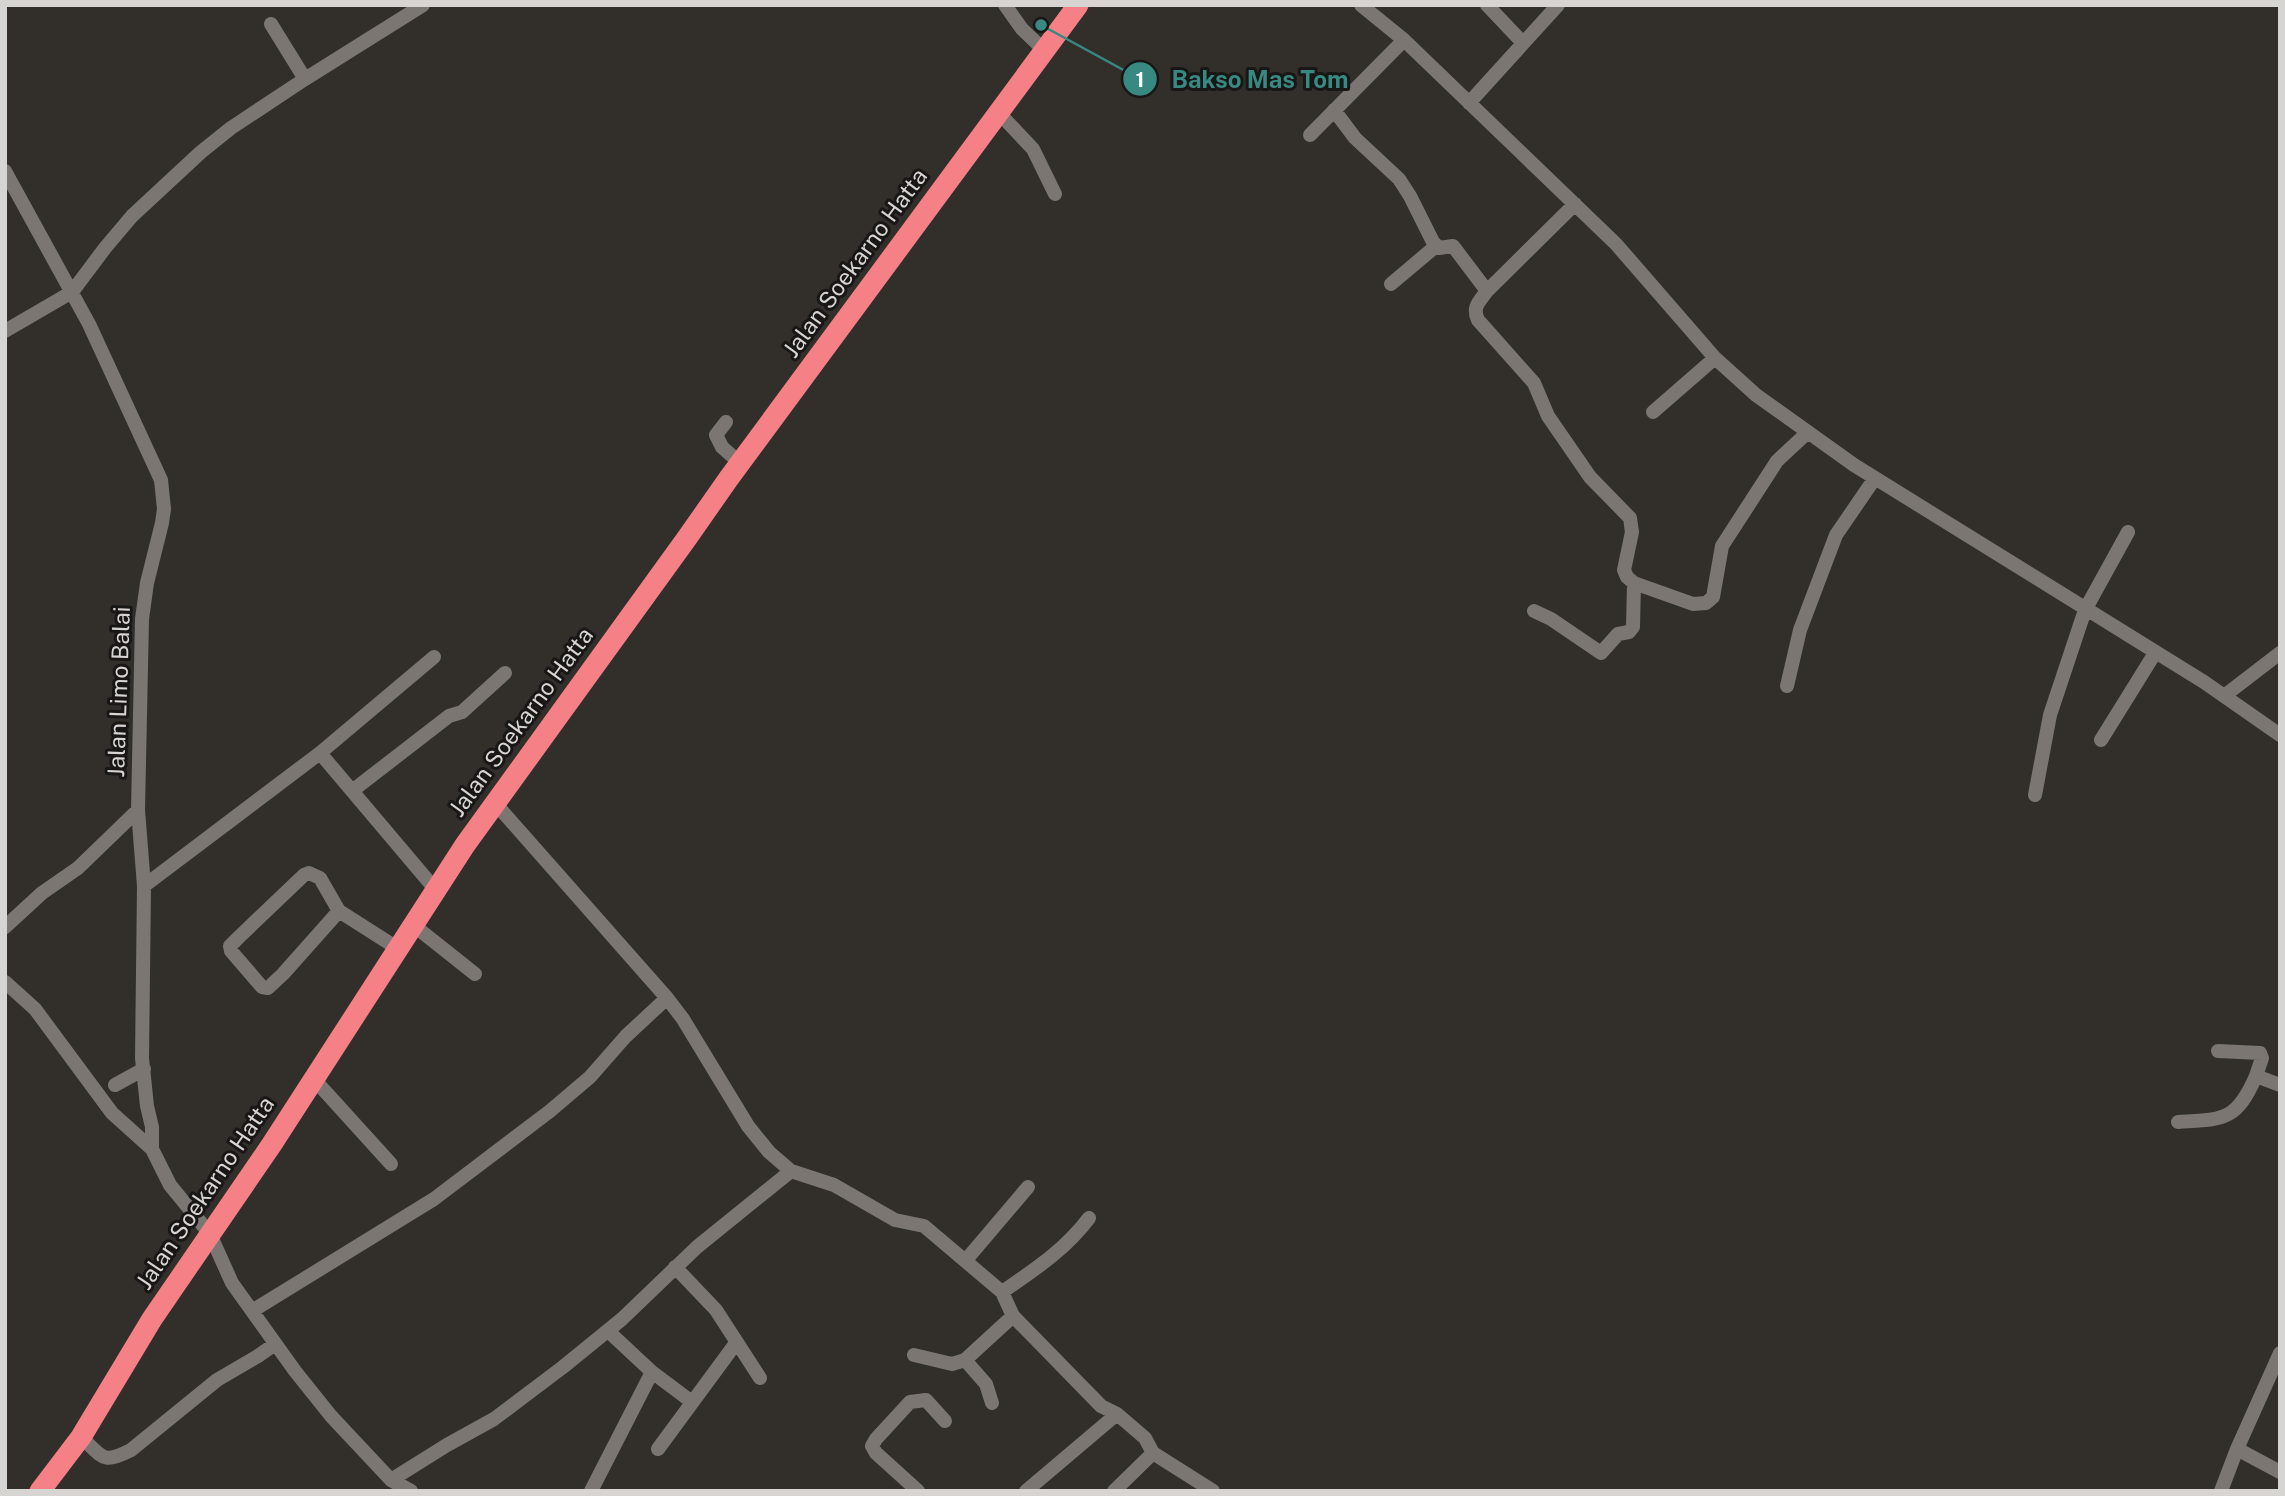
<svg xmlns="http://www.w3.org/2000/svg" width="2285" height="1496" viewBox="0 0 2285 1496" font-family="'Public Sans',sans-serif">
<rect width="100%" height="100%" fill="#322f2b"/>
<g fill="none" stroke-linecap="round" stroke-linejoin="round">
<!-- minor -->
<path stroke="#7b7672" stroke-width="14" d="M1005 5 1022 29 1045 51
M1361 5 1404 40 1616 244 1715 358 1756 395 1854 465 2204 682 2280 735
M1487 5 1523 43
M271 24 305 79
M1469 103 1558 5
M1334 110 1355 138 1399 179 1410 196 1433 242 1439 248 1453 246 1487 291
M999 113 1033 149 1055 194
M1310 135 1404 40
M5 171 89 324 161 480 164 509 162 523 147 583 142 619 138 810 144 886 142 1058 147 1106 152 1127V1149L170 1185 210 1234 232 1283 295 1371 331 1416 391 1480 411 1491
M1575 204 1487 291C1479 302 1472 307 1478 320L1534 383 1548 416 1590 477 1630 518 1632 532 1624 570 1627 577 1634 583 1693 604 1706 603 1713 597 1722 546 1777 461 1807 433
M1391 284 1436 246
M5 331 72 292 105 248 132 216 201 152 231 128 305 79 423 5
M1653 412 1715 358
M726 422 716 435 722 447 740 463
M1534 611 1551 619 1601 653 1618 634 1629 632 1633 627 1634 583
M1787 686 1800 630 1836 535 1875 478
M2224 696 2280 653
M2101 740 2155 653
M320 753 434 657
M352 791 449 716 462 712 505 673
M2035 795 2050 715 2085 610 2128 532
M495 803 667 998 683 1019 748 1126 769 1152 791 1171 834 1185 895 1220 924 1226 1002 1292 1013 1316 1101 1406 1117 1414 1145 1438 1153 1453 1213 1491
M144 886 320 753 435 889
M339 911 283 974 268 988 262 987 231 951 230 946 239 937 304 875 309 873 320 878 339 911 397 948
M412 924 475 974
M5 927 42 893 78 868 138 810
M5 982 35 1009 112 1113 152 1149
M2218 1051 2260 1053 2262 1058 2256 1076
M313 1078 391 1164
M115 1085 144 1069
M2178 1122C2223 1119 2236 1122 2256 1076L2280 1085
M966 1260 1028 1187
M675 1267 716 1310 760 1378
M1002 1292C1034 1270 1065 1250 1089 1218
M252 1311 434 1199 550 1111 590 1077 626 1036 667 998
M608 1331 652 1372 692 1402
M914 1355 952 1364 965 1360 1013 1316
M965 1360 986 1384 992 1403
M81 1437C103 1457 102 1465 131 1450L217 1380 258 1356 275 1344
M658 1449 736 1343
M2237 1449 2280 1472
M391 1480 447 1445 494 1419 563 1367 622 1319 697 1247 791 1171
M591 1491 652 1372
M918 1491 876 1453 872 1446 876 1439 910 1402 926 1400 945 1421
M1026 1491 1117 1414
M1114 1491 1153 1453
M2221 1491 2237 1449 2280 1353"/>
<!-- highway -->
<path stroke="#f58086" stroke-width="21" d="M40 1491 81 1437 152 1319 272 1144 465 845 687 538 729 478 1078 5"/>
</g>
<g text-anchor="middle" stroke-width="6" stroke-linejoin="round" paint-order="stroke">
<!-- street labels -->
<g font-size="23" fill="#d7d5d2" stroke="#191716">
<text transform="translate(855 263) rotate(-54)" y="8">Jalan Soekarno Hatta</text>
<text transform="translate(119 692) rotate(-88)" y="8">Jalan Limo Balai</text>
<text transform="translate(521 722) rotate(-54)" y="8">Jalan Soekarno Hatta</text>
<text transform="translate(205 1193) rotate(-56)" y="8">Jalan Soekarno Hatta</text>
</g>
</g>
<!-- callouts -->
<path fill="none" stroke="#378982" stroke-width="2.5" d="M1041 25L1140 79"/>
<g fill="#378982" stroke="#191716" stroke-width="2.5">
<circle cx="1041" cy="25" r="7"/>
<circle cx="1140" cy="79" r="18"/>
</g>
<g font-size="21" text-anchor="middle" font-weight="bold" fill="#fff">
<text x="1140" y="87">1</text>
</g>
<g font-size="24" text-anchor="middle" font-weight="bold" fill="#378982" stroke="#191716" stroke-width="6" stroke-linejoin="round" paint-order="stroke">
<text x="1260" y="88">Bakso Mas Tom</text>
</g>
<!-- border -->
<rect width="2285" height="1496" fill="none" stroke="#d7d5d2" stroke-width="14"/>
</svg>
